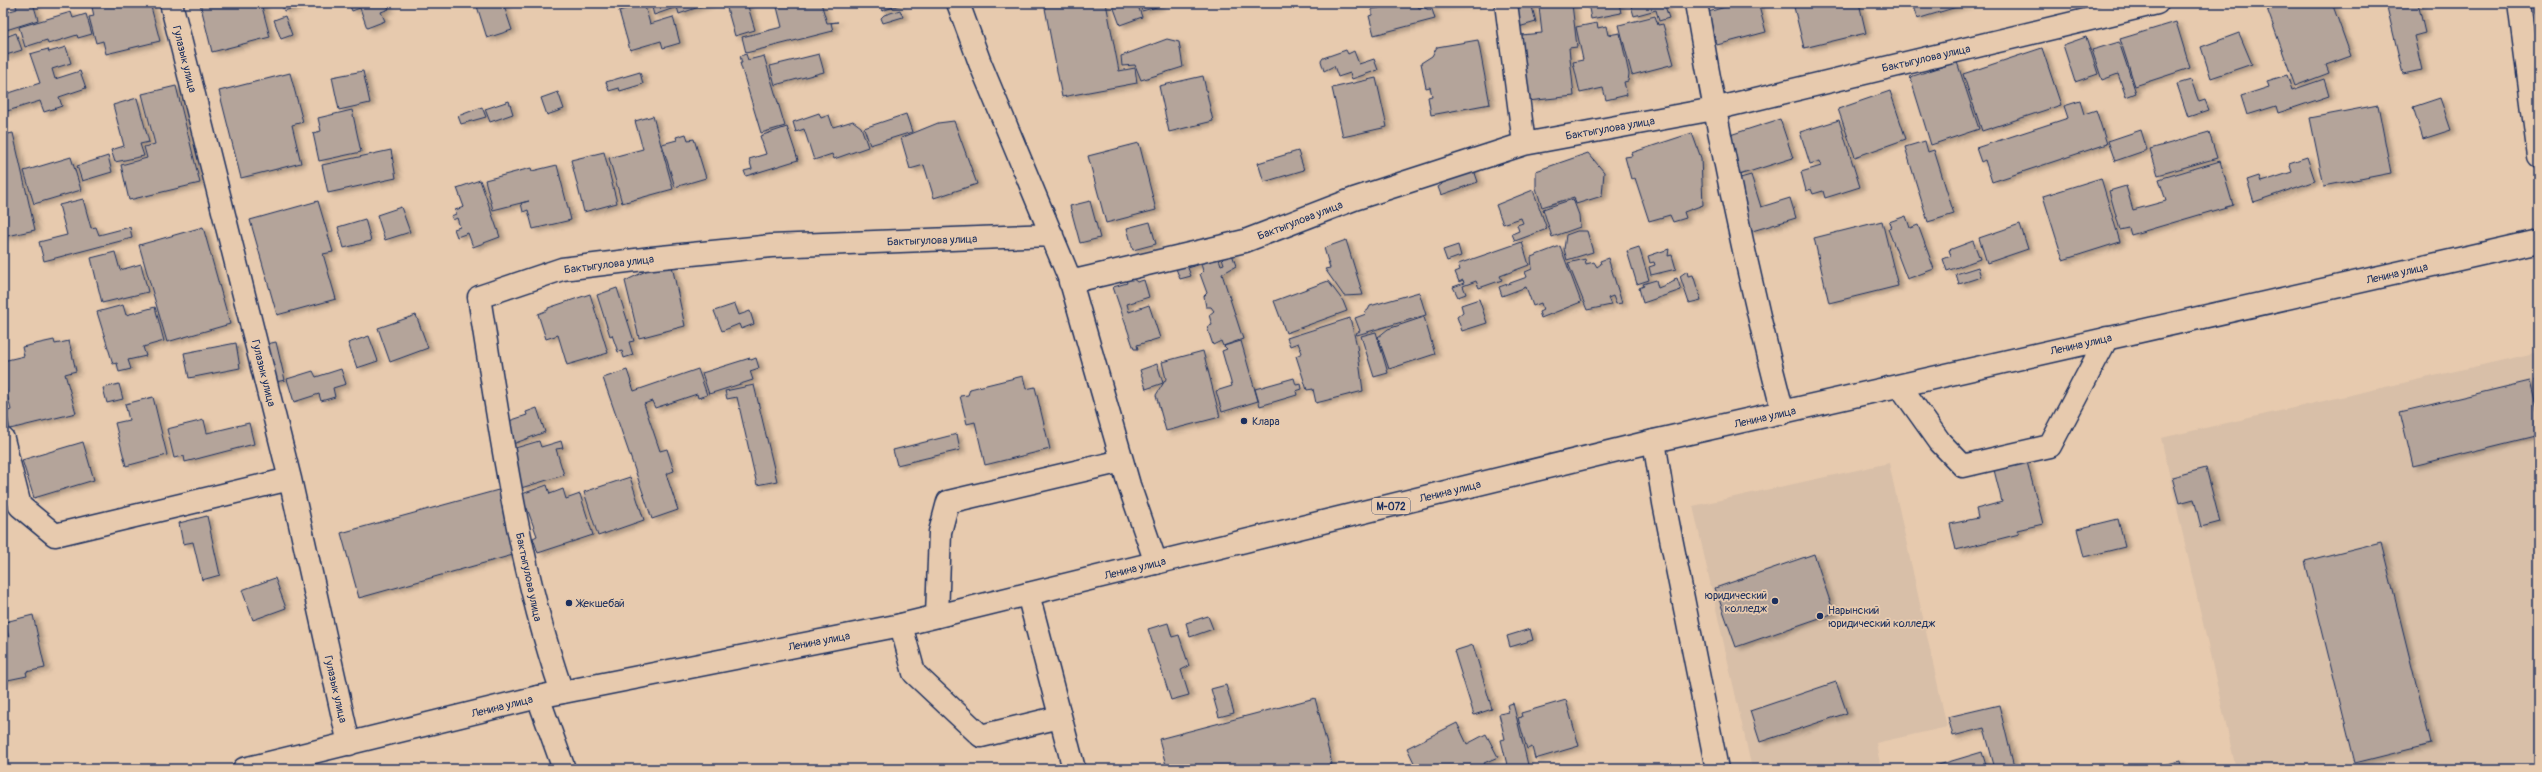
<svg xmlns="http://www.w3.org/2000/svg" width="2542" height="772" viewBox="0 0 2542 772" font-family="Pangolin,sans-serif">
<defs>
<filter id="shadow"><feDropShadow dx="4.5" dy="2.5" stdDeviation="2" flood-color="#0004"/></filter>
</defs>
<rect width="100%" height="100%" fill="#e7caae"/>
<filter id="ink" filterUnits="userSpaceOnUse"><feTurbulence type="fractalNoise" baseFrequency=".025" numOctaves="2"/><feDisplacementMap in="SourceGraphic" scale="8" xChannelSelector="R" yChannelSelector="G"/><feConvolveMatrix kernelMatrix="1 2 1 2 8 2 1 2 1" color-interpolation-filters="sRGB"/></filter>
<g filter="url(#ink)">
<!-- built -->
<path fill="#d8bfa8" d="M2539 352V769H2236L2161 438Z
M1889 463 1947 727 1876 743 1881 769H1752L1693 506Z"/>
<!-- green -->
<path fill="#cab3a2" stroke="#727180" d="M2527 3H2539V76Z"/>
<!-- building -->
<path fill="#b4a49a" stroke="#1b2f5e" filter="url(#shadow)" d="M15 3H33L38 20 3 31V13L17 9Z
M91 3H150L160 41 106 54 103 41 96 43 89 17 94 16Z
M200 3H261L270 37 212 52Z
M281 3H296L297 7 284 11Z
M353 3H386L389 9 381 12 385 21 367 28 360 8 352 11 349 4Z
M476 3H503L512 30 487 38Z
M618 3H638L620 9Z
M644 3 650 24 673 17 680 43 663 48 661 41 630 50 619 11Z
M654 3H710L679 14 677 7 654 15 651 4Z
M730 3H747L755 30 735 36 727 8Z
M776 3H821L827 23 838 22 831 23 833 31 746 53 742 37 782 27Z
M880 3H905L882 11Z
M1044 3H1106L1119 71 1135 68 1137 83 1062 97Z
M1112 3H1137L1142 17 1120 25Z
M1140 3H1159L1160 6 1142 11Z
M1406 3H1411L1412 5 1416 4 1419 8 1423 7 1429 10 1432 9 1435 19 1374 35 1369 16 1372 15V9Z
M1429 3H1476V4L1429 6Z
M1509 3H1531L1536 22 1515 28Z
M1588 3H1619L1621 13 1591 19Z
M1640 3H1664L1669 18 1659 21 1656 10 1634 16 1631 6Z
M1739 3H1758L1766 32 1717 45 1708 12Z
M1793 3H1859L1866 33 1804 48Z
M1912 3H1970L1917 19Z
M2265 3H2332L2351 56 2326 65 2329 73 2295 86Z
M2386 3H2418L2425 33 2414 36 2422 70 2403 74Z
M1572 4 1577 47 1569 48 1574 96 1528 101 1521 35 1542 33 1539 7Z
M900 10 903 17 883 23 881 18 884 15Z
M71 12 73 18 86 14 92 34 78 38 77 35 48 44 47 40 25 47 19 27Z
M285 16 292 35 281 39 274 20Z
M1655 16 1658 25 1663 24 1674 64 1632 75 1619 25Z
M2176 22 2190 68 2135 86 2120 39Z
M1597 23 1598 28 1606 26 1608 35 1620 33 1629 74 1628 81 1624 82 1627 95 1606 100 1603 88 1580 93 1573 62 1583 60 1576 27Z
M16 33 22 50 3 56V38Z
M2239 33 2252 64 2211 78 2201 47Z
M2086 37 2098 74 2075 82 2063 45Z
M1167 39 1179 42 1183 67 1141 80 1135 65 1122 66 1121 56Z
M1478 40 1490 104 1431 115 1428 97 1432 96 1430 87 1426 88 1421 63 1432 56 1437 47Z
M2119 42 2136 93 2126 97 2118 74 2102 80 2092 50Z
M66 47 71 63 52 69 55 79 80 71 86 88 59 97 62 106 44 112 40 101 4 112 3 95 40 83 30 54 48 49 49 52Z
M2042 48 2061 105 1982 131 1963 74Z
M1346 50 1348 54 1354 51 1359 64 1374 59 1378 70 1352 79 1350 73 1338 77 1334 66 1324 71 1321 61 1323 58Z
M746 54 748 60 764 56 785 126 761 133 740 63H742L740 56Z
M819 54 824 72 775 85 770 66Z
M1957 62 1979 129 1931 145 1910 77Z
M363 71 370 103 339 110 332 77Z
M640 72 643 84 620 91 619 88 609 91 606 82Z
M290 73 303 122 292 125 301 163 241 178 219 91Z
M2287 75 2292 90 2324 79 2329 96 2278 113 2276 106 2247 115 2241 96 2269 87 2267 81Z
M1203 76 1213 121 1169 132 1159 86Z
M1376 78 1387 127 1343 137 1332 88Z
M2191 80 2199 102 2205 100 2209 110 2188 117 2177 84Z
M176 86 200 183 129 200 121 165 147 158 144 147 155 144 142 94Z
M1890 91 1906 139 1855 157 1838 109Z
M558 92 564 109 547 115 541 98Z
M137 98 149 142 140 144 144 156 115 162 111 150 124 146 113 105Z
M2440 98 2451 130 2423 139 2413 107Z
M509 101 513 114 490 122 485 109Z
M2080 101 2084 114 2096 110 2107 144 1992 182 1985 160 1981 162 1976 148 2068 118 2064 106Z
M2378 105 2391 173 2324 186 2310 118Z
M482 107 486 117 461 124 458 116Z
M352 110 361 152 319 161 313 133 321 131 318 118Z
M819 113 821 118 829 115 833 127 853 121 861 127 868 147 834 159 832 154 814 160 804 129 796 132 793 122Z
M906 114 912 132 870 145 864 128Z
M653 116 673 189 622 203 609 158 643 149 635 121Z
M1780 119 1793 158 1739 175 1727 136Z
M1839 120 1860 187 1825 198 1823 191 1813 194 1811 189 1806 191 1801 172 1821 166 1820 161 1810 164 1800 132Z
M954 121 977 184 934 198 924 165 910 169 901 138 938 123Z
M787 127 798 160 746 176 744 171 752 169 749 159 766 154 760 136Z
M2141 130 2147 150 2115 161 2108 141Z
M2209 132 2217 158 2158 175 2150 149Z
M13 133 35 230 3 237V135Z
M1692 133 1701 158 1703 205 1684 212 1686 218 1673 222 1670 215 1649 221 1635 178 1631 179 1625 157 1632 156 1631 153Z
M686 134 688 140 694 139 706 178 675 187 662 144 677 140 676 137Z
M1925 141 1928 152 1934 150 1954 214 1928 222 1905 147Z
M1139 143 1156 210 1106 223 1088 156Z
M391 150 396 178 328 193 322 165Z
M1298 151 1304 170 1264 182 1258 163Z
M604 152 617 203 584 212 571 160Z
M1588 153 1604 172 1602 196 1576 204 1574 197 1542 207 1536 188V171Z
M108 156 112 172 82 181 77 166Z
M71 157 81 190 34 204 24 171Z
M2307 157 2315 181 2254 202 2247 180 2259 176 2261 182 2292 172 2289 163Z
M2220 161 2233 205 2131 235 2129 228 2120 230 2109 191 2126 186 2133 210 2166 201 2159 179Z
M1472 164 1478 182 1441 195 1438 187 1442 184 1439 174Z
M557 165 571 220 533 229 528 210 523 212 521 203 529 201 493 210 485 180 531 168 532 171Z
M1751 175 1761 207 1790 198 1796 218 1749 232 1733 180Z
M2101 178 2120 242 2063 260 2043 196Z
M480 180 500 237 473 247 468 233 457 237 454 229 460 227 457 218 453 220 451 216 456 214 455 210 464 207 457 188Z
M1533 190 1547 229 1515 241 1512 234 1519 231 1517 225 1523 223 1521 218 1503 224 1496 205Z
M83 199 91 228 96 227 99 235 130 227 132 238 44 261 39 242 67 235 59 205Z
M1573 199 1579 215 1580 227 1552 237 1543 209Z
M318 201 333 252 323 254 336 299 277 315 250 220Z
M1090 201 1100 238 1080 243 1070 206Z
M401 207 410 232 385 240 377 215Z
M1906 216 1910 228 1918 225 1934 269 1907 279 1888 229 1891 228 1889 222Z
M365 219 371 241 344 248 338 227Z
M1882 221 1898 286 1829 303 1814 238Z
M1150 222 1156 244 1133 250 1127 228Z
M2020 224 2028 249 1987 263 1979 238Z
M203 227 230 324 167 342 139 245Z
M1577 231H1587L1593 252 1567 260 1564 249 1566 235Z
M1346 240 1363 295 1344 296 1325 269 1330 268 1324 248Z
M1973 241 1980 259 1947 271 1943 259 1951 256 1949 250Z
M1522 242 1529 265 1500 276 1502 280 1479 288 1476 281 1463 286 1466 294 1458 297 1453 287 1464 283 1463 280 1459 282 1455 272 1460 270 1458 264Z
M1458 245 1461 256 1447 261 1443 250Z
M1560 246 1581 302 1541 318 1539 312 1543 310 1541 303 1533 306 1526 287 1502 296 1499 287 1527 277 1525 272 1532 269 1531 257Z
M1639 247 1649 280 1637 284 1627 251Z
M1669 249 1668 256 1672 255 1676 269 1651 275 1649 267 1655 265 1654 262 1650 263 1648 256Z
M1231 251 1236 266 1222 274 1243 339 1223 346 1221 341 1213 345 1207 327 1212 325 1209 315 1214 311 1211 307H1206L1204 296 1207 293 1200 274 1203 271 1201 264 1188 268 1191 276 1180 279 1175 266 1217 253 1221 265 1224 264 1221 255Z
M115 252 120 270 141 264 148 292 102 303 91 258Z
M1608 258 1622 303 1616 304 1613 296 1608 298 1611 305 1587 310 1568 263 1585 259 1586 264 1594 262 1597 267 1601 264 1600 261Z
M656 266H672L685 326 639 338 625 281Z
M1978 267 1981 277 1959 284 1956 274Z
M1687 271 1688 276 1693 275 1701 300 1689 303 1680 276Z
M1132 278 1137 282 1144 280 1149 297 1127 304 1129 312 1149 305 1160 338 1137 345 1138 349H1134L1113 287 1127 283 1126 280Z
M1677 278 1681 290 1643 303 1639 288 1644 286 1643 284 1656 280 1658 288 1675 281 1674 279Z
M1328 281 1343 301 1347 311 1286 333 1274 301Z
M617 288 634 341 629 342 633 355 624 358 622 351 618 352 612 335 610 336 597 295Z
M1419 292 1426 315 1357 335 1356 333 1360 331 1355 318 1366 314 1365 312 1368 310 1370 306Z
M590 294 608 353 567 365 558 335 546 339 538 314 548 310V308Z
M1479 299 1487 323 1462 331 1457 317 1463 312 1461 305Z
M735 304 739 315 750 311 754 324 741 329 739 324 722 331 714 311Z
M123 305 126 315 155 307 164 341 143 347 146 356 128 360 131 369 119 372 117 363 113 364 97 312Z
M416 315 428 348 390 362 378 328Z
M1424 317 1435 354 1389 369 1378 337 1388 329Z
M1350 318 1357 346 1363 391 1316 403 1313 389 1307 390 1296 356 1302 353 1298 343 1290 346 1287 338Z
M1376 332 1388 373 1374 377 1361 336Z
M369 336 378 361 357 368 348 343Z
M54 340 55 344 69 341 76 371 65 374 76 413 10 429 6 412 11 410 3 378V361L24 356 22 347Z
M1241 341 1258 401 1222 412 1216 391 1232 386 1222 351 1227 349 1224 346Z
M276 342 285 380 271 383 262 345Z
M236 343 240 368 189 378 184 353Z
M1203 351 1220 417 1166 431 1156 395 1166 379 1162 362Z
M750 358 751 360 756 358 759 368 750 371 753 380 709 394 702 373Z
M1157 364 1163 383 1146 389 1140 370Z
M341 369 346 384 333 388 335 397 321 401 319 394 294 402 287 379 313 371 316 377Z
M698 369 707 395 698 398 697 394 655 408 652 401 644 404 660 451 667 449 674 471 666 474 678 510 652 519 603 378 627 370 634 391Z
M1023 376 1026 389 1035 387 1050 449 985 465 975 422 967 424 960 396 968 395 970 389Z
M1294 378 1296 385 1301 384 1302 389 1296 391 1297 395 1260 406 1255 389Z
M2539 379V395L2535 380Z
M2530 381 2539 419V435L2413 466 2400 412Z
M119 384 123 399 107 403 103 388Z
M754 385 777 481 757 485 737 397 727 399 725 391Z
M153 397 167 455 126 466 115 423 129 420 125 404Z
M537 408 545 432 510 445 503 423 527 415 526 412Z
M204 420 207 433 249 423 254 444 185 462 184 456 174 458 167 429Z
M957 434 960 450 897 465 893 450Z
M539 441 541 447 561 441 563 448 556 449 564 475 521 488 512 449Z
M83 442 94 480 34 498 22 460Z
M2026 458 2043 524 2017 530 2019 534 1956 550 1950 524 1978 518 1976 509 2002 502 1993 466Z
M2206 468 2220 522 2201 527 2194 499 2179 503 2172 477Z
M630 477 644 520 598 536 584 492Z
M547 485 550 494 563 489 566 499 580 494 593 535 538 553 533 538 537 536 527 508 520 510 518 502 524 499 522 494Z
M502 489 520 553 359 598 341 533Z
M207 516 220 575 202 580 193 542 183 544 179 523Z
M2118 519 2125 547 2084 557 2077 529Z
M2381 542 2431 744 2355 763 2305 561Z
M1814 554 1834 613 1736 647 1715 588Z
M275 578 286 608 253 620 242 590Z
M33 615 45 668 26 672 27 676 3 681V639L9 638 5 622Z
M1208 616 1213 629 1190 637 1186 623Z
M1168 623 1172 637 1179 635 1189 666 1181 670 1189 695 1171 700 1148 629Z
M1530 629 1533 640 1510 647 1507 636Z
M1473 645 1492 709 1474 715 1454 651Z
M1836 682 1847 713 1760 742 1750 711Z
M1226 685 1234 713 1219 717 1211 689Z
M1315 698 1332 764 1311 769H1167L1159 739Z
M1566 700 1579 746 1535 759 1532 747 1527 749 1518 718 1522 717 1521 713Z
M1513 703 1529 769H1508L1501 740 1505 739 1499 714 1509 712 1507 705Z
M1999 705 2014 767 2005 769H1995L1984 728 1953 736 1948 717Z
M1457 723 1467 744 1486 734 1498 757 1484 763 1487 769H1417L1407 748Z
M1982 752 1987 769H1925Z
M2180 761 2182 769H2146Z"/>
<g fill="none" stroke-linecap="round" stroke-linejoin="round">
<!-- minor casing -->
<g stroke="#1b2f5e" stroke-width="25">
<path id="minor" d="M171 3 290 479 349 744
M958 3 980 63 1071 282 1129 485 1156 563
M1506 3 1524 144
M1696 3C1719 141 1748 278 1783 413
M2519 3 2539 157
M1070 282 1245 241 1354 199 1524 144 1714 109 2157 3
M1900 386 1940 442 1963 466 2050 446 2107 338
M3 439 20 506 55 535 290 479
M1654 441 1664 503 1717 769
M1028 594 1074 769
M937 616 940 532 948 502 1122 461
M901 625 914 673 981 736 1060 717
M562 692C518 565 500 429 479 297L562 269 652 258 771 246 1052 235
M538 697 564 769"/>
</g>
<!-- major casing -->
<g stroke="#1b2f5e" stroke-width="25">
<path id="major" d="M244 769 538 697 901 625 1654 441 2539 241"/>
</g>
<!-- minor -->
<use href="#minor" stroke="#e7caae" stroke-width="22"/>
<!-- major -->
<use href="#major" stroke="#e7caae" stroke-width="22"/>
</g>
</g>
<!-- markers -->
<g fill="#1b2f5e" stroke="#e7caae" stroke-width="1.5">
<circle cx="1244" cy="421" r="4"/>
<circle cx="1775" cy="601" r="4"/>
<circle cx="569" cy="603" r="4"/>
<circle cx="1820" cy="616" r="4"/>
</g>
<g text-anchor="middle" stroke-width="3.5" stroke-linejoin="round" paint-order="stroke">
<!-- shield labels -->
<rect fill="#e7caae" stroke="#585e76" stroke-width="1" x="1372" y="498" width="38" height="16" rx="3"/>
<g font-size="10" font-weight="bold" fill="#1b2f5e">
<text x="1391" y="510">М-072</text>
</g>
<!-- street labels -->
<g font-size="11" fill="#1b2f5e" stroke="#e7caae">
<text transform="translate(1926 58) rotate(-13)" y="4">Бактыгулова улица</text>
<text transform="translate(185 59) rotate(76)" y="4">Гулазык улица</text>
<text transform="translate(1610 128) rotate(-10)" y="4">Бактыгулова улица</text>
<text transform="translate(1300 220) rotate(-21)" y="4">Бактыгулова улица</text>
<text transform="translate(932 240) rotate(-2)" y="4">Бактыгулова улица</text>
<text transform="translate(609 264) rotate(-7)" y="4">Бактыгулова улица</text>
<text transform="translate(2397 273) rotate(-13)" y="4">Ленина улица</text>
<text transform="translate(2081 344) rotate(-13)" y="4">Ленина улица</text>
<text transform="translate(264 373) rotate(76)" y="4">Гулазык улица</text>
<text transform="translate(1765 417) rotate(-13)" y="4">Ленина улица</text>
<text transform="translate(1450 491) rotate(-14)" y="4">Ленина улица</text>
<text transform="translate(1135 568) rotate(-14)" y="4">Ленина улица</text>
<text transform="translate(529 577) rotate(78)" y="4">Бактыгулова улица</text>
<text transform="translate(819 641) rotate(-11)" y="4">Ленина улица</text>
<text transform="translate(336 689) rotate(77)" y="4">Гулазык улица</text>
<text transform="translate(502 706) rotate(-14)" y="4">Ленина улица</text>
</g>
<!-- poi labels -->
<g font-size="11" fill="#1b2f5e" stroke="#e7caae" text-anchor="start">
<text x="1252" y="425">Клара</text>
<text x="1767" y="599" text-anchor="end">юридический<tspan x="1767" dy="13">колледж</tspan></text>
<text x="577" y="607">Жекшебай</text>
<text x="1828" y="614">Нарынский<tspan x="1828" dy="13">юридический колледж</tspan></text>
</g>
</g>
<!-- margin -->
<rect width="2542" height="772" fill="none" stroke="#e7caae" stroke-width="16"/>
<rect x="8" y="8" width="2526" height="756" fill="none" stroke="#1b2f5e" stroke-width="1.5" filter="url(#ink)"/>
</svg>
